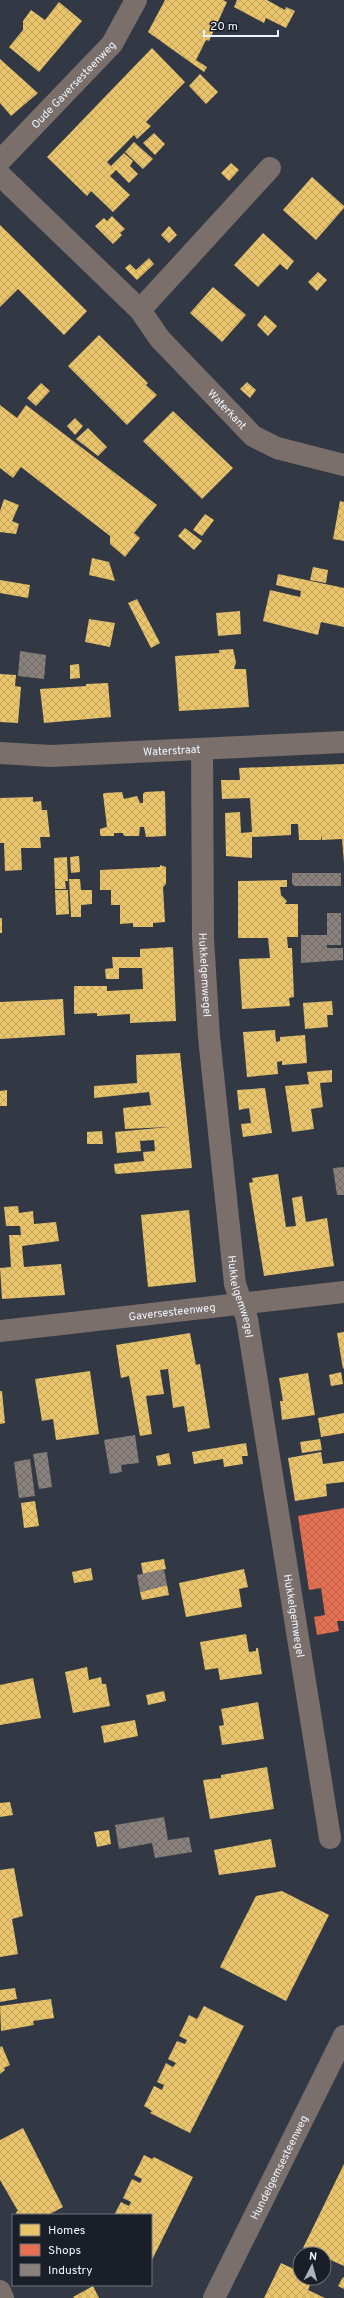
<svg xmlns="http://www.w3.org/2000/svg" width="344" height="2298" viewBox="0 0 344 2298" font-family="Overpass,sans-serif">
<defs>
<pattern id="homes-cross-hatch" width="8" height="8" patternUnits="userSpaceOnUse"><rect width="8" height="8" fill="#e9c46a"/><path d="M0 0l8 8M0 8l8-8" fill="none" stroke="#c0a562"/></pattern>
<pattern id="shops-cross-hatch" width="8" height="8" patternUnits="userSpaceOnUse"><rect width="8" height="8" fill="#e76f51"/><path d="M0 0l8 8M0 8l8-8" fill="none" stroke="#b76450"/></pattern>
<pattern id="industry-cross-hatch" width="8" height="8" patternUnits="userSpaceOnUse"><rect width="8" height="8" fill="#8a817c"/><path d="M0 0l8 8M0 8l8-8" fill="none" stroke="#6f6b69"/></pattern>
</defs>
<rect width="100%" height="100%" fill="#333944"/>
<!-- homes -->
<path fill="url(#homes-cross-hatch)" d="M165 0H223L227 2 209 41 206 40 196 60 207 67 204 72 148 32Z
M237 0H267L285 10 286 7 295 11 286 28 266 18 264 23 234 7Z
M59 2 82 21 39 72 9 47 23 30V21L31 10 45 20Z
M152 48 185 82 146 122 151 126 137 139 134 135 107 162 111 166 124 153 133 161 130 166 138 174 129 183 116 170 110 176 130 195 113 212 91 191 87 196 47 157Z
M0 59 38 93 11 116 0 103Z
M200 74 218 92 206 104 189 86Z
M154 133 165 144 155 155 143 143Z
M134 142 153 159 143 169 125 152Z
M231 163 239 170 229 181 221 173Z
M312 177 344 206V208L316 240 283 210Z
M112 216 125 229 120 233 122 235 113 244 95 226 104 218 107 221Z
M0 225 87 311 64 335 18 289 0 307Z
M169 226 177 235 169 243 161 235Z
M263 233 294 261 287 270 280 264 258 287 234 265Z
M149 258 154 264 137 280 125 268 130 264 136 270Z
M318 272 327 280 317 291 308 282Z
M213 287 246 315 222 342 190 313Z
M265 315 277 326 268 336 257 325Z
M99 335 148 383 146 385 157 395 127 425 68 366Z
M247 382 256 390 250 398 240 389Z
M41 383 50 391 36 406 27 398Z
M0 405 17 418 26 405 157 505 134 533 140 538 125 557 110 544V536L21 467 13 478 0 468Z
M173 411 233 468 202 499 143 441Z
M75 418 83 426 75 435 67 426Z
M88 428 107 447 98 456 76 439Z
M4 499 19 505 12 521 19 524 16 534 0 532V511Z
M340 501 344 502V541L333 539Z
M205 514 214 520 202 536 193 530Z
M185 528 202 541 194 550 178 536Z
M92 558 109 562 115 581 89 575Z
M313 567 328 570 326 583 310 580Z
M278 574 344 588V627L321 622 318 635 263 621 270 590 300 597 301 591 276 585Z
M0 580 30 585 28 598 0 593Z
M137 599 160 643 151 648 128 603Z
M240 611 241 634 218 636 216 613Z
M89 619 115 623 110 647 85 642Z
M233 649 236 662 234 669H246L249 707 179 711 175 656 219 653V650Z
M79 664 80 678 70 679V665Z
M0 674 16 675 15 686 21 687 18 723 0 722Z
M108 683 111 717 44 723 40 689 86 686V684Z
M344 764V863L342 839 322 840 321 835V840H299L298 824H291V835L252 837V858L226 856 225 813 240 812 241 833 252 832 250 798 222 799 221 780H240L239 768Z
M164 791 165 793 166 836 146 837 144 827H140L139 836H124L123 833H114V836H101L100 834V829L107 827 103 794 105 793 122 792 124 799 137 796 140 803H143V794L145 792Z
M33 797V802L41 801 42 810H47L50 837H40L41 848H21L22 870 5 871 4 843H0V798Z
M79 856 80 872 71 873 70 857Z
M67 857 68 881H65L66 889H55L54 858Z
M160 865 166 867V884L163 887 165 922 153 923V927H133V923L120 924V905H111V890H100V870L160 867Z
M69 879H80L81 890H92V904L81 905V917H71Z
M287 880V887H280L281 895 287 901 285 904H298V937H287L288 948H292L294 997 289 998 290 1006 242 1009 239 959 270 958 268 938H238V881Z
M55 890H68L69 914 56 915Z
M0 918H2V933H0Z
M173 947 176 1021 130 1023V1014L97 1016V1013L74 1014V986H107V991L143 989 142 968H119V979H106L105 969 113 968 112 957H140V949Z
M63 999 65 1035 0 1039V1002Z
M332 1001 333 1015H327L328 1027 305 1029 303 1003Z
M275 1030 276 1042 280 1041V1037L305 1035 307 1063 282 1065V1061L277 1062 278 1074 247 1077 243 1032Z
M180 1053 192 1168 117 1174 115 1173 114 1164 144 1161 143 1152 155 1151 154 1140 140 1141 141 1151 117 1153 115 1132 169 1127 125 1129 123 1108 151 1105 149 1092 94 1098V1086L137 1083 136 1055Z
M332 1070V1082L320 1083 323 1107 311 1109 314 1129 292 1132 285 1086 309 1084 307 1072Z
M265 1088 272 1133 243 1137 241 1124 251 1123 249 1108 239 1110 237 1090Z
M7 1090V1106H0V1091Z
M102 1131 103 1144H87V1132Z
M278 1174 286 1227 296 1226 292 1198 302 1196 306 1222 327 1218 334 1266 264 1276 249 1183 253 1182 252 1178Z
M18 1206 19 1213 33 1211 34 1224 56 1222 59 1241 22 1246 24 1267 61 1264 65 1295 2 1299 0 1268 11 1267 9 1235H21L20 1226H6L4 1207Z
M189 1210 196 1282 148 1287 141 1215Z
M344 1332V1368L343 1369 337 1333Z
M190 1333 196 1365 200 1364 210 1428 188 1432 184 1406 173 1408 168 1369 160 1370 164 1394 146 1396 152 1434 140 1436 129 1376 121 1378 116 1345Z
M90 1371 99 1434 56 1440 53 1419 42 1421 35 1379Z
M341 1372 343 1384 331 1386 329 1375Z
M308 1373 315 1415 282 1420 280 1401H283L279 1378Z
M0 1391H2L5 1423 0 1424Z
M344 1413V1433L321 1437 318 1418Z
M320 1439 322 1450 302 1453 300 1442Z
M246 1443 248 1456H242L243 1464 224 1467 223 1459 194 1464 192 1452Z
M321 1452 323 1464 344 1461V1482L326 1484 327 1496 295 1501 288 1458Z
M169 1453 171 1464 158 1466 156 1456Z
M35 1501 39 1526 24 1528 21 1503Z
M164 1559 166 1569 143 1574 141 1563Z
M91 1568 93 1580 74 1583 72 1572Z
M244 1569 248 1587 239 1589 242 1607 186 1617 179 1583Z
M167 1585 169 1595 142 1600 140 1592Z
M246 1634 249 1652 256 1651V1648H258L262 1674 220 1680 218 1668 205 1670 200 1642Z
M87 1667 89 1680 101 1677 102 1684H106L110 1706 73 1713 65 1672Z
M33 1678 41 1718 0 1725V1685Z
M164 1691 166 1701 148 1705 146 1695Z
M258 1702 264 1739 222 1745 219 1726 224 1725 221 1709Z
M135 1720 138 1736 104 1743 101 1726Z
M267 1767 274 1809 210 1819 203 1780 221 1778V1775Z
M10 1802 13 1815 0 1817V1803Z
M109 1830 111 1844 97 1847 94 1832Z
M271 1839 276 1867 219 1875 214 1850Z
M14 1868 23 1916 12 1919 18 1954 0 1957V1870Z
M282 1891 329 1915 286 2001 220 1967 256 1896Z
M15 1988 17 1999 0 2002V1990Z
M51 1999 54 2018 33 2021 34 2025 1 2031 0 2006Z
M204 2006 244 2026 190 2133 150 2113 152 2111 144 2106 154 2086 162 2090 164 2085 157 2082 166 2063 173 2067 176 2063 168 2059 177 2041 185 2044 187 2040 179 2036 189 2015 197 2019Z
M2 2046 10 2065 4 2068 5 2070 0 2074V2047Z
M23 2128 63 2207 48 2215H17L16 2212 18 2211 0 2180V2140Z
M144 2155 152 2159 154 2157 193 2177 151 2262V2215H114L121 2202 129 2206 131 2202 123 2198 132 2179 140 2183 142 2179 134 2175Z
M344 2164V2266L324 2257V2254H318L303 2248Z
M281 2263 300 2272V2278H313L308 2290 325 2298H264Z
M343 2277 344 2278V2289L338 2286Z
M93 2286 99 2298H74L73 2297Z"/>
<!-- shops -->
<path fill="url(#shops-cross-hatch)" d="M344 1508V1621H337L339 1631 317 1635 314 1617 325 1615 321 1588 309 1590 298 1516Z"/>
<!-- industry -->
<path fill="url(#industry-cross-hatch)" d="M20 651 46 655 44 679 18 676Z
M292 873H341V886H295L292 884Z
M327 913H341V945H327V948H343V960L301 963V935H327Z
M344 1167V1195H337L333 1168Z
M135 1435 139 1463 121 1465 122 1472 110 1474 104 1440Z
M47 1452 52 1487 39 1489 33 1454Z
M30 1459 35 1496 19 1498 14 1462Z
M164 1569 167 1585 140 1592 137 1575Z
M164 1817 168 1840 189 1837 192 1852 155 1858 152 1843 119 1849 115 1825Z"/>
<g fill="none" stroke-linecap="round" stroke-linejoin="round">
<!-- minor -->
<g stroke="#7a6f6a" stroke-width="22">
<path id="s1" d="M0 161 112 44 136 0"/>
<path id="s2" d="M0 175 140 310 160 339 253 436 277 448 344 465"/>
<path d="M140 310 270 168"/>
<path id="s3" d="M202 750 203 938 209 1037 235 1284 247 1319 330 1838"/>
<path id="s4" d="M0 753 50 756 344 742"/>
<path id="s5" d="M0 1331 344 1292"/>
<path d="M0 2291 3 2298"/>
</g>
<!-- major -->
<path stroke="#79706d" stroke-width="22" id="s6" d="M214 2298 344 2036"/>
</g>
<g text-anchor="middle" stroke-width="4" stroke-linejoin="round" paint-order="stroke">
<!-- street labels -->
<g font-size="11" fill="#eef4fe" stroke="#1a1e27">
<text dy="4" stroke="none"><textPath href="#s1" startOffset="106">Oude Gaversesteenweg</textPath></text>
<text dy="4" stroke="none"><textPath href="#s2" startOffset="327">Waterkant</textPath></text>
<text dy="4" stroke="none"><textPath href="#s4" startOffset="172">Waterstraat</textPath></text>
<text dy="4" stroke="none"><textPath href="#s3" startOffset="225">Hukkelgemwegel</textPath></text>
<text dy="4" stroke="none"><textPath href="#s3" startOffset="549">Hukkelgemwegel</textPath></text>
<text dy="4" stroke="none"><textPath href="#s5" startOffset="173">Gaversesteenweg</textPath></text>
<text dy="4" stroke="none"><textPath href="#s3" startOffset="873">Hukkelgemwegel</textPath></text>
<text dy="4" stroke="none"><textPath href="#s6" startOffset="146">Hundelgemsesteenweg</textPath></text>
</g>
</g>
<!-- legend -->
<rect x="12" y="2214" width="140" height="72" fill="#1a1e27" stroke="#6f747d"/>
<rect x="20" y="2224" width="20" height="12" fill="#e9c46a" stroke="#6f747d"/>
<text x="48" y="2234" font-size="12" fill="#eef4fe">Homes</text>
<rect x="20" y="2244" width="20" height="12" fill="#e76f51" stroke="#6f747d"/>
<text x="48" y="2254" font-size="12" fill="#eef4fe">Shops</text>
<rect x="20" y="2264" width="20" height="12" fill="#8a817c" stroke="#6f747d"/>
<text x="48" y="2274" font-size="12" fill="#eef4fe">Industry</text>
<!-- north arrow -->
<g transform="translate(312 2266) rotate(6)"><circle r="19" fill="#1a1e27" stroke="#6f747d"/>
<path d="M0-3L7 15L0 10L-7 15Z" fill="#adb3bd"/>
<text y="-6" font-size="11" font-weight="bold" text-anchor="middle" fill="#eef4fe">N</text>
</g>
<!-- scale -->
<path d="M204 30v6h74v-6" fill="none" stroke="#eef4fe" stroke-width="2"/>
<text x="210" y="30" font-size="12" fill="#eef4fe" stroke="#1a1e27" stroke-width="3" paint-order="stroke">20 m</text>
</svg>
